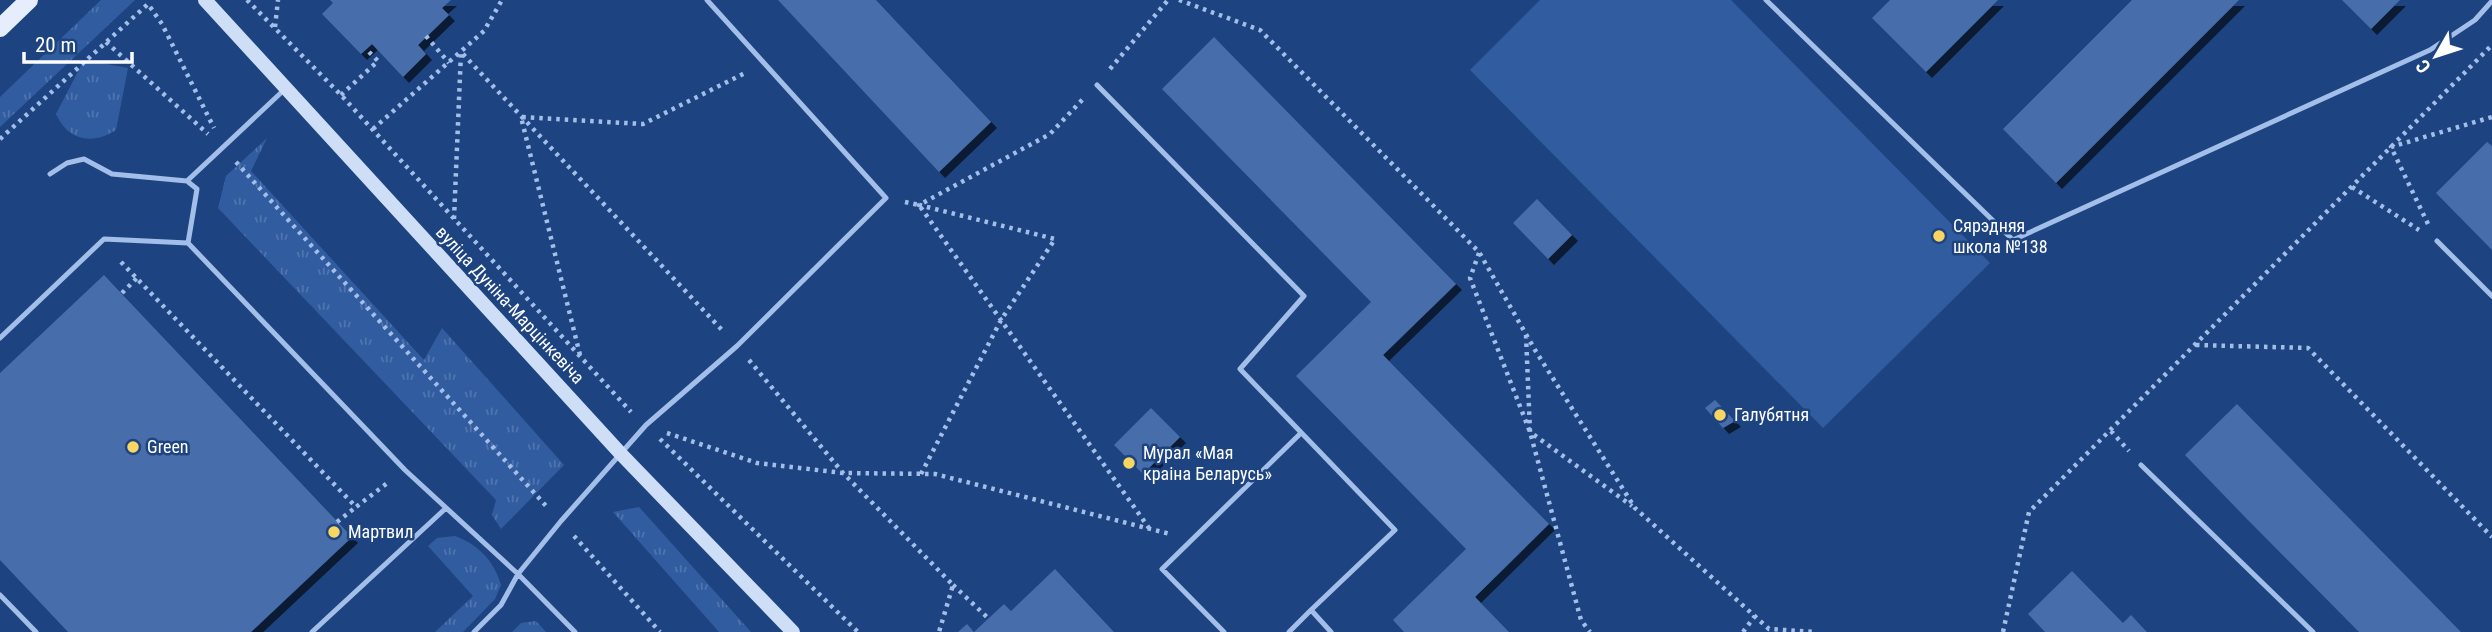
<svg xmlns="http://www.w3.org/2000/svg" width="2492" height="632" viewBox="0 0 2492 632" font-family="'Roboto Condensed',sans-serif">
<defs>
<pattern id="grass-tufts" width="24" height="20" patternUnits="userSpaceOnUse" patternTransform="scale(1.75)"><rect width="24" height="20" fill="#315da0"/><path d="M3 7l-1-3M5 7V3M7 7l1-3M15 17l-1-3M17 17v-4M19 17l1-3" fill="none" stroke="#5075ae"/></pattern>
<filter id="shadow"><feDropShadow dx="6" dy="6" stdDeviation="0" flood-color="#0009"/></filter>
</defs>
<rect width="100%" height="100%" fill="#1d4481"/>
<!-- grass -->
<path fill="url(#grass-tufts)" d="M101 0H135L0 127V97Z
M84 60 128 68 116 130C93 145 68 141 56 114Z
M267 138 251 171 424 360 442 328 564 465 501 529 492 515 496 500 218 208 226 176Z
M639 507 751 632H719L613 512Z
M455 536C479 545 494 561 501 585L495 599 463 632H435L473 596 428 546 437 538Z
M536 621 546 632H512L521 623Z"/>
<!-- pitch -->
<path fill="#315da0" d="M1540 0H1731L1990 263 1823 428 1470 70Z"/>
<!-- building -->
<path fill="#466eab" filter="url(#shadow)" d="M330 0H451L442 8 449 15 418 45 426 54 403 77 372 44 361 54 322 14 333 3Z
M778 0H876L991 122 939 172Z
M1890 0H1998L1926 72 1872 18Z
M2132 0H2239L2056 183 2003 129Z
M2342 0H2400L2371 29Z
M1214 37 1456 284 1383 355 1549 524 1475 597 1509 632H1404L1393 620 1466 549 1296 376 1371 302 1162 89Z
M2487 142 2492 146V250L2436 193Z
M1537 199 1572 235 1548 259 1513 223Z
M104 275 352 537 251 632H68L0 560V373Z
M1715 400 1735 421 1723 428 1705 408Z
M2237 404 2461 632H2359L2244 516 2185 455Z
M1151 408 1180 437 1143 474 1114 445Z
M1055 569 1114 632H974L1004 604 1011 611Z
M2072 571 2123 623 2131 615 2147 632H2045L2028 614Z
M967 624 974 632H958Z"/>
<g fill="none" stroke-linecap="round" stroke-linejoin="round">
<!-- path -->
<path stroke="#a3bfe9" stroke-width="4.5" stroke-dasharray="3.5 5" stroke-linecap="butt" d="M247 0 341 95 631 412
M1179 0 1260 30 1479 252 1535 350 1635 508 1769 629 1816 632
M275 27 278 0
M426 36 449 63
M106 42 208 134
M1110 69 1168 0
M341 95 378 61 366 49
M373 129 484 31 502 0
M0 139 148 4 162 24 214 128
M236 162 547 507
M2352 187 2419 230
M905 202 919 205 1149 528
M454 219 461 52 722 330
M2428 224 2391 147 2492 117
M1479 253 1470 278 1530 432 1581 620 1590 632
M121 262 356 507 390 481
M122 293 137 278
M1526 335 1530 432 1632 506
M2196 345 2308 348 2492 537
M580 355 521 117 643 124 747 72
M749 360 843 473 953 585 939 632
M2111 431 2129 451
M667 433 757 463 843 473 935 474 1170 534
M660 439 858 632
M921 474 1001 320 1055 239 919 205 1050 134 1083 99
M337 522 356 507
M574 536 660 632
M953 585 988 618
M1743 632 1755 616
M2003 632 2029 512 2492 45"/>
<!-- lane -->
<path stroke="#a3bfe9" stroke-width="5" d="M1766 0 2013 240 2430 50 2475 20 2492 1
M1097 85 1304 296 1240 369 1395 530 1311 610 1331 632
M50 174 67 163 84 159 112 174 187 181 197 189 188 243
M187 181 285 89
M2437 241 2492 296
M0 338 104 239 188 243 405 470 518 574 575 632
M2141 465 2313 632
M0 595 36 632
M312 632 445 509
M474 632 501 605 518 574 561 521 646 425 737 346 886 198 707 0
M1224 632 1162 569 1301 433
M1289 632 1311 610"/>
<!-- secondary -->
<path stroke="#cedef7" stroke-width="14" d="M205 0 621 454 793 632"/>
<!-- primary -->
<path stroke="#e6eefe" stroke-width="18" d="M0 28 29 0"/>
</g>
<!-- markers -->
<g fill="#f9d561" stroke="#1d4481" stroke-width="2.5">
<circle cx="1939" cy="236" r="7"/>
<circle cx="1720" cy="415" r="7"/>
<circle cx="133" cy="447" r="7"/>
<circle cx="1129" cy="463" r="7"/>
<circle cx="334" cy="532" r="7"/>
</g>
<g text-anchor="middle" stroke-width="5" stroke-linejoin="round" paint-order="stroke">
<!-- poi labels -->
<g font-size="18" fill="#fff" stroke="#1d4481" text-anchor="start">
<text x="1953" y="232">Сярэдняя<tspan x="1953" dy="21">школа №138</tspan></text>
<text x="1734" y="421">Галубятня</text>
<text x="147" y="453">Green</text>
<text x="1143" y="459">Мурал «Мая<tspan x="1143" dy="21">краіна Беларусь»</tspan></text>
<text x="348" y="538">Мартвил</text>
</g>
<!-- street labels -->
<g font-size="18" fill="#fff" stroke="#1d4481">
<text transform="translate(510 305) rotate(47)" y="6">вуліца Дуніна-Марцінкевіча</text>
</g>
</g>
<!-- north arrow -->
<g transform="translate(2436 56) rotate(231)" stroke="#1d4481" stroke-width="5" paint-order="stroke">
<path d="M0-5L12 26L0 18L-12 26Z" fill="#ffffff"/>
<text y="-10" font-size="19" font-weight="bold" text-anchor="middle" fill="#ffffff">С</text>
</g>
<!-- scale -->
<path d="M24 52v10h108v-10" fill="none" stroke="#ffffff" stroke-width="3.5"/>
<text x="35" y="52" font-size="21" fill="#ffffff" stroke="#1d4481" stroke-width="5" paint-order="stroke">20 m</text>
</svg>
